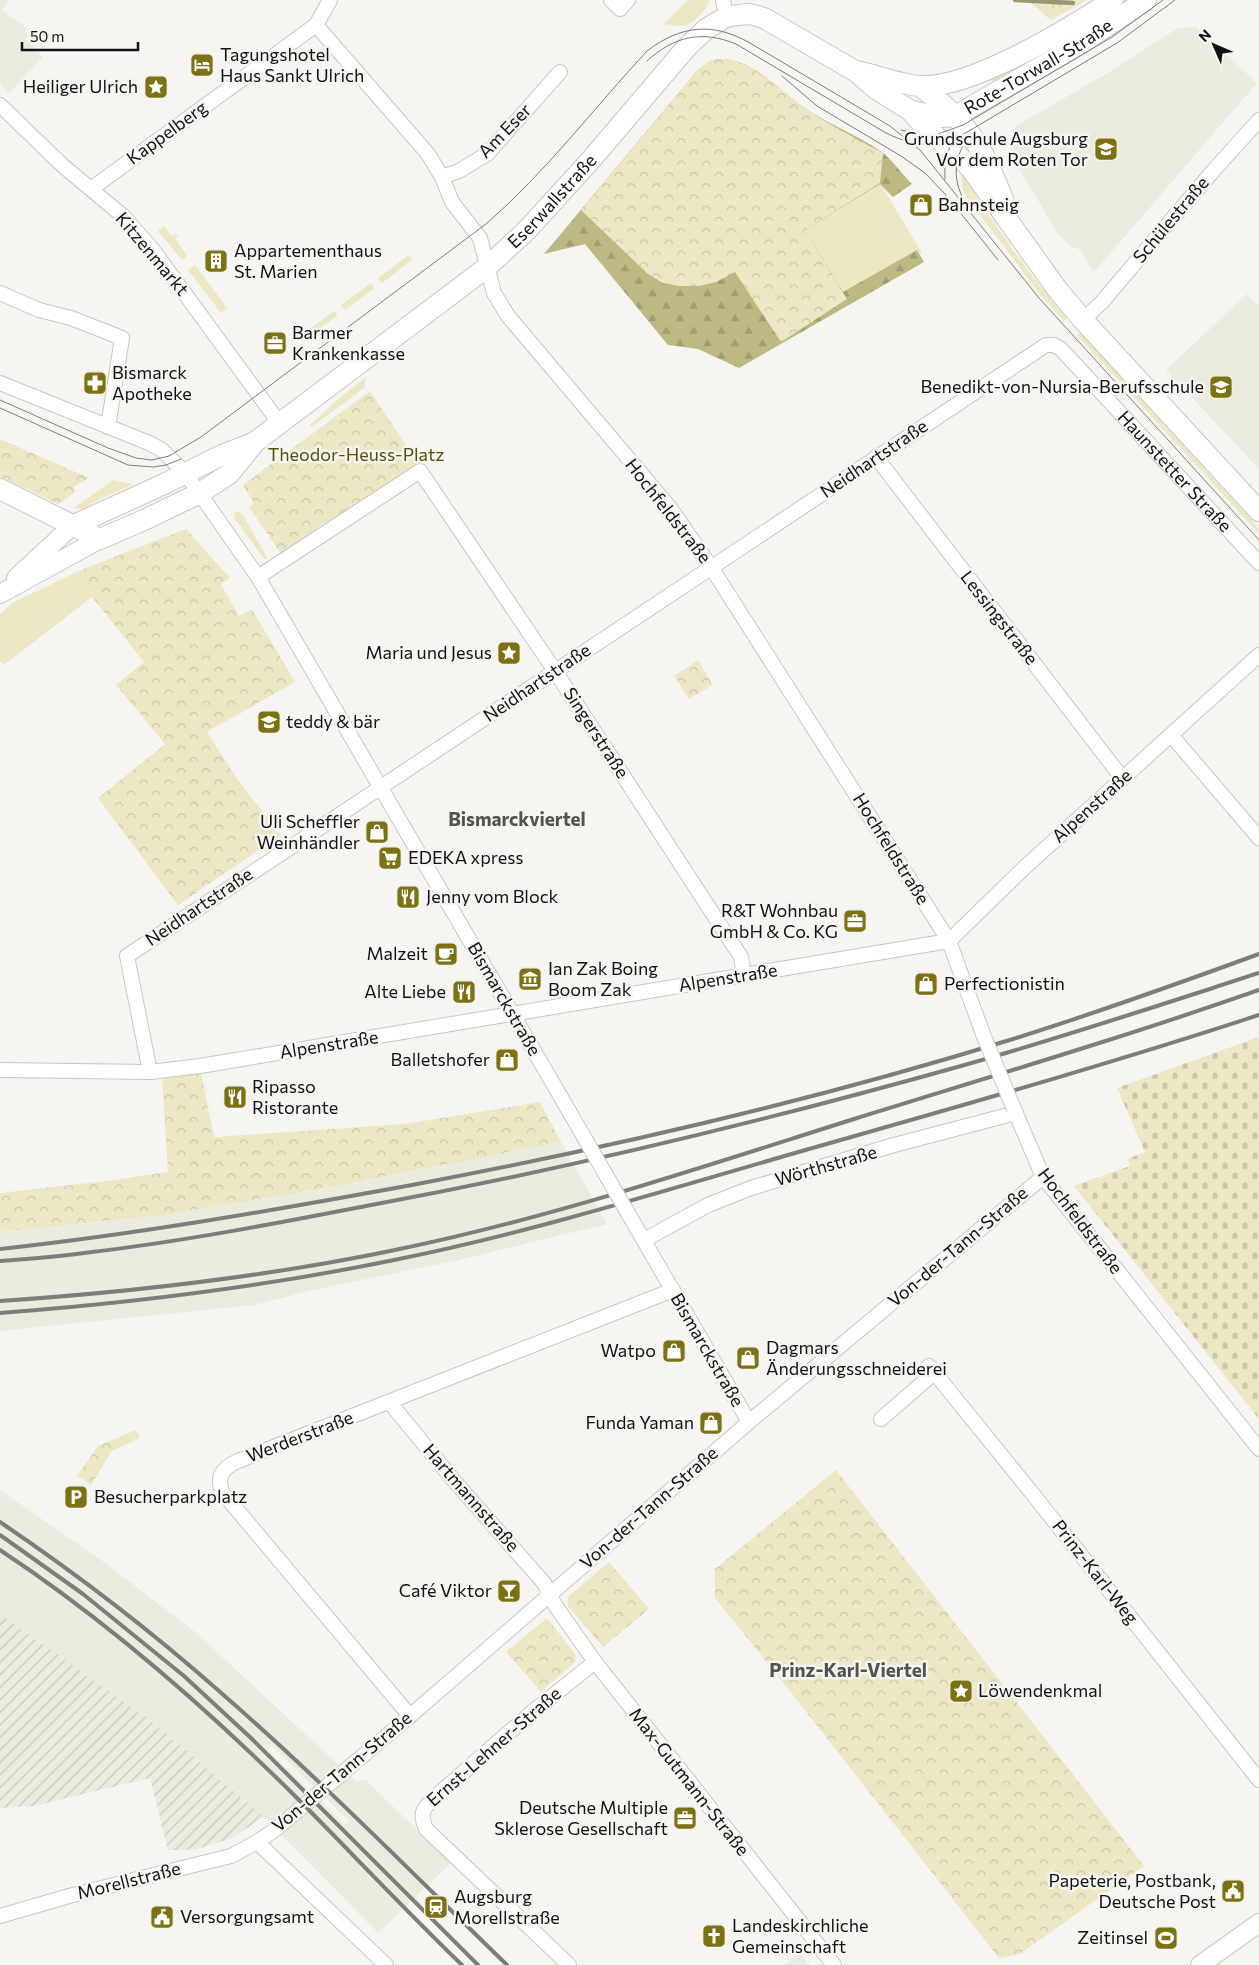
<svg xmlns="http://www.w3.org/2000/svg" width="1259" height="1965" viewBox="0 0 1259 1965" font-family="Commissioner,sans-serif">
<defs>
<pattern id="industrial-furrows" width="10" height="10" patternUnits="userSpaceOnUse" patternTransform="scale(1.25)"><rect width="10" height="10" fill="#ecebdf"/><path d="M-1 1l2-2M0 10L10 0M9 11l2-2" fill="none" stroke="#c9c8be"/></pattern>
<pattern id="forest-firs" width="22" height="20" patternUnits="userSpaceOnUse" patternTransform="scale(1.25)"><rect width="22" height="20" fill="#beb883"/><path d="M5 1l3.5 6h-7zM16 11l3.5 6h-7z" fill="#a29d70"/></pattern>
<pattern id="cemetery-stones" width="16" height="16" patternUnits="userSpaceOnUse" patternTransform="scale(1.25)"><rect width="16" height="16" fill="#ece8c6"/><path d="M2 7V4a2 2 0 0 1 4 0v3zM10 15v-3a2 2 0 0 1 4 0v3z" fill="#c9c6a9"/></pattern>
<pattern id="park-crowns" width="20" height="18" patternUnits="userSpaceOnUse" patternTransform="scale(1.25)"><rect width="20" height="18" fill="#ece8c6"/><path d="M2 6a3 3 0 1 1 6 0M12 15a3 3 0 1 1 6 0" fill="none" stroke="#c9c6a9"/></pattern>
</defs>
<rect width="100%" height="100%" fill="#f6f5f1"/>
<!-- built -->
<path fill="#ecebdf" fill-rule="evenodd" d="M0 0H9L2 10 28 29 25 32 29 36 26 39 43 57 9 93 0 84Z
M1196 27 1257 83 1095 271H1092L1081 250 1070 246 1058 234 1010 153 1016 126 1111 71 1178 28Z
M1247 294 1259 307V469L1166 370Z
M561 1142 607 1224 450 1262 317 1289 254 1305 0 1331V1232L162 1215 298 1193Z
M0 1490 105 1563 195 1632 356 1781 366 1780 451 1863 378 1933 264 1817 151 1721 0 1614ZM272 1746 349 1821 345 1825 268 1750Z
M800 1953 810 1965H784Z"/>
<!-- industrial -->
<path fill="url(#industrial-furrows)" d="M0 1614 151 1721 264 1817 232 1838 197 1849 182 1850H168L150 1778 34 1806 0 1808Z"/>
<!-- green -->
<path fill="#ece8c6" d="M688 0H709C708 6 705 9 701 14 688 28 682 27 664 24Z
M1125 0H1133L1108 17 993 84 989 77 1110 11Z
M960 170C994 224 1025 270 1067 318L1064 321 1039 293 968 199 963 190Z
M880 183 922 253 847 299 805 230Z
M164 226 172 236 176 233 178 236 175 238 187 256 182 260 158 231Z
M409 255 412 260 382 283 378 278Z
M195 265 227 308 221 313 188 270Z
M371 283 375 288 345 310 341 305Z
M334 311 338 315 307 338 304 333Z
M1080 332 1259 528V534L1077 335Z
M366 377 364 388 313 426H309L338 399Z
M113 480 133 484 92 503 84 509 74 508Z
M234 512H239L243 515 268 559H264L235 519Z
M81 570 92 597 4 665 0 661V614L14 602Z"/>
<!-- forest -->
<path fill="url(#forest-firs)" d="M717 59C755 57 782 95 812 113 835 127 861 137 883 153 893 161 902 174 912 184L893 197 880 184 805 230 843 292 917 250 924 262 739 368 698 349 668 345 585 244 544 254 697 71 707 63Z"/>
<!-- cemetery -->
<path fill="url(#cemetery-stones)" d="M1259 1037V1419L1074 1186 1130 1166 1127 1159 1145 1152 1117 1088Z"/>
<!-- park -->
<path fill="url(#park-crowns)" d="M1028 0H1087L1051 20Z
M717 59C755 57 782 95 812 113 835 128 859 140 883 153L880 183 805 230 847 299 781 342 735 272 716 282 699 286H680L663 283 648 274 581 210 697 71 707 63Z
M370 391 420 466 281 554 249 507 254 503 243 485Z
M0 439 80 474 89 478 73 487 76 492 58 504 0 477Z
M186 529 230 578 221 584 239 616 252 609 295 682 207 732 237 779 281 835 178 905 98 798 165 744 116 685 144 662 92 597 81 570Z
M698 660 713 685 689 699 674 676Z
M201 1073 214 1137 405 1124 540 1102 561 1142 298 1193 162 1215 0 1232V1193L115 1180 168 1172 162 1078Z
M136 1430 140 1438 112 1451 91 1485 77 1476 98 1446Z
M836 1470 1144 1866 1020 1954 999 1958 786 1686 715 1598V1569Z
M609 1562 649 1609 603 1647 568 1606V1597Z
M547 1618 576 1655 575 1662 541 1692 506 1652Z"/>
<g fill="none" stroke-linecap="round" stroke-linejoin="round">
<!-- stream -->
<path stroke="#9a9670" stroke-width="4.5" d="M1015 0 1073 3"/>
<!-- minor casing -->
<g stroke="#c8c7c3" stroke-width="16">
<g id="minor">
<path d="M611 0 620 9 628 0"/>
<path d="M723 0 726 17"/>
<path d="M316 25 428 154 442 177 452 202 480 238 494 293 508 316 671 509 711 567 949 941 983 1034"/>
<path d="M0 105 62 165 123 216 153 250 280 424"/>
<path d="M442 177 459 171 487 154 560 72"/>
<path d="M91 189 316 25 330 0"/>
<path d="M0 293 39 310 71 318 122 338 108 427"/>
<path d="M1083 320 1102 302 1213 171 1259 120"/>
<path d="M0 383 149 443 162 450 186 474 258 577 569 1111"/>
<path d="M876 457 1122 778"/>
<path d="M258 577 420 471 555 671 741 957 744 975"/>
<path d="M1171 735 1259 838"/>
<path d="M0 1070 150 1072 200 1066 949 941 1025 867 1259 655"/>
<path id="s1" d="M150 1072 127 956 1046 345H1054L1061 349 1259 563"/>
<path d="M1014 1109 1043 1177 1259 1449"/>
<path d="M629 1215 749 1422"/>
<path d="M644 1240 708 1205 751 1188 894 1145 1016 1113"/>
<path d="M929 1366 1032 1493 1259 1780"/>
<path d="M390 1403 456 1483 544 1583 555 1605 595 1662 834 1965"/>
<path d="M881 1419 934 1373"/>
<path d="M410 1716 222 1492C216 1476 224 1467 238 1461L673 1290"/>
<path d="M257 1842 386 1965"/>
<path d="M0 1916 69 1896 231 1856 257 1842 276 1829 410 1716 749 1422 1043 1177"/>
<path d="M569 1965 426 1829C419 1812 423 1809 435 1797L531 1713 595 1662"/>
</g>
</g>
<!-- tertiary casing -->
<g stroke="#c8c7c3" stroke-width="20">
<path id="tertiary" d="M16 578 72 526
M0 594 100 539
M1200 1965 1259 1923"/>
</g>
<!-- secondary casing -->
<g stroke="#c8c7c3" stroke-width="22">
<g id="secondary">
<path d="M857 71C875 75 903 85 920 86 971 89 1070 28 1113 0"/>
<path d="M920 86C932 96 945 105 955 116 979 140 991 169 1003 199"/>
<path d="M911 111C928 134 954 148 972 170L1057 289 1083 320 1259 511"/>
<path id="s2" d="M0 489 100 539 144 520 200 493 217 482 229 474 255 442 486 268 526 231 589 162 687 47 706 29 726 17 738 15 750 14 764 18 855 71 876 89 911 111 942 117 955 116 1077 46 1146 0"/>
<path d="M72 526 164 484 222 455 253 443"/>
</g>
</g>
<!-- minor -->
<use href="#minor" stroke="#fff" stroke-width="14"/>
<!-- tertiary -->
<use href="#tertiary" stroke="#fff" stroke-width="18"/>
<!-- secondary -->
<use href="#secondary" stroke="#fff" stroke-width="20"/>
<!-- tram -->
<path stroke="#7e7d7a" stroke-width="1" d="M647 61C674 36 702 30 736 44L886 133C917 148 938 148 969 131L1117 43 1175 0
M782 76 817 106 901 156 925 173 947 196 998 260
M901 130 921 135H935L963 125 1112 37 1163 0
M945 179C944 163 947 150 955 137
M962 196C951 174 956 150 973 132
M0 400 108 448 136 458 152 460 169 456 201 437 486 224C546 172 593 109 647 51 681 25 713 22 750 43L890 126 920 150 1039 298 1259 540
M0 408 128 465 153 467 166 465 181 459"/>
<!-- rail -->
<path stroke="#7e7d7a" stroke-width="4" d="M0 1249C138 1234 275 1210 412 1185 614 1147 816 1100 1013 1039 1096 1013 1177 984 1259 954
M0 1261C28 1259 56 1257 84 1253 179 1242 273 1224 366 1206 567 1169 765 1121 961 1066 1061 1038 1160 1005 1259 973
M0 1301C133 1292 265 1277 395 1250 551 1218 702 1167 854 1119 989 1077 1125 1037 1259 990
M0 1313C133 1303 263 1287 394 1260 534 1232 672 1188 809 1149 960 1106 1110 1064 1259 1015
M0 1522C77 1574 150 1630 219 1691 319 1778 412 1873 507 1965
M0 1535 83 1594 184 1676 251 1738 478 1965
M0 1550C106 1620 202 1704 292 1793 349 1850 404 1909 462 1965"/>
<!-- minor-bridge casing -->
<g stroke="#c8c7c3" stroke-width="16" stroke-linecap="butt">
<path id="minor-bridge" d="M983 1034 1014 1109
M569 1111 629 1215"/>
</g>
<!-- minor-bridge -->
<use href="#minor-bridge" stroke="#fff" stroke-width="14"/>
</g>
<!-- icons -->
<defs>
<g id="hotel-square" transform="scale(1.25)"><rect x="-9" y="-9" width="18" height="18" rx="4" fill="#7d7213" stroke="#f6f5f1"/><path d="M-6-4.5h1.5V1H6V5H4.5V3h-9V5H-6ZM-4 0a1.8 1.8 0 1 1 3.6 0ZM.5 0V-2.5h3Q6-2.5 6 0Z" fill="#fff"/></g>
<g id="sight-square" transform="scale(1.25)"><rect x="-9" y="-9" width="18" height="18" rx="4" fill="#7d7213" stroke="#f6f5f1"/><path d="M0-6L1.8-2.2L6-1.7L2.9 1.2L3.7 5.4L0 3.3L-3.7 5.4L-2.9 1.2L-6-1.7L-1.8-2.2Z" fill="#fff"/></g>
<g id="school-square" transform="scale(1.25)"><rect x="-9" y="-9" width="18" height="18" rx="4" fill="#7d7213" stroke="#f6f5f1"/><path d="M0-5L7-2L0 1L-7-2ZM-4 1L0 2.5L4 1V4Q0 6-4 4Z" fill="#fff"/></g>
<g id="shop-square" transform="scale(1.25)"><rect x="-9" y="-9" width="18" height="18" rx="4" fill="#7d7213" stroke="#f6f5f1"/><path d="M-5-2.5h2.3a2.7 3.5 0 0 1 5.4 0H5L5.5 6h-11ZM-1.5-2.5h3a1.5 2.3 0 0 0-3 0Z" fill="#fff"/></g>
<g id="building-square" transform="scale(1.25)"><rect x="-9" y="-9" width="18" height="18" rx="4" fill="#7d7213" stroke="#f6f5f1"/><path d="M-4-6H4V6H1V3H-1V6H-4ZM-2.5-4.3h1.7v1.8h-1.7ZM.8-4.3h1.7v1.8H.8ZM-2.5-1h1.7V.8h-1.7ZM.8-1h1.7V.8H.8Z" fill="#fff"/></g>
<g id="office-square" transform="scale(1.25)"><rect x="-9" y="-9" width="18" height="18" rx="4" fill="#7d7213" stroke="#f6f5f1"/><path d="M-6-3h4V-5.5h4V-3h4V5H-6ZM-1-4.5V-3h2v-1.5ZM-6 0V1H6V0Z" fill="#fff"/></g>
<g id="pharmacy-square" transform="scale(1.25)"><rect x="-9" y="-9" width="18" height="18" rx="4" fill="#7d7213" stroke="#f6f5f1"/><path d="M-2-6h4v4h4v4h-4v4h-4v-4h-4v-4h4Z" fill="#fff"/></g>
<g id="supermarket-square" transform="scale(1.25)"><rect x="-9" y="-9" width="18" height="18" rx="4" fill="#7d7213" stroke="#f6f5f1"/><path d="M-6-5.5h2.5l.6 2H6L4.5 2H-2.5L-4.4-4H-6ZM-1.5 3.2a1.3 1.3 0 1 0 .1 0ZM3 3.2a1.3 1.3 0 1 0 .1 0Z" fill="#fff"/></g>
<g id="restaurant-square" transform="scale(1.25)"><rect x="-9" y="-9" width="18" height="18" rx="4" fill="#7d7213" stroke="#f6f5f1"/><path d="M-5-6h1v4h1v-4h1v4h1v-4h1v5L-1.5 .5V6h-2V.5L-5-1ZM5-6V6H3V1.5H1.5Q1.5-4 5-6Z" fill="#fff"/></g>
<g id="cafe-square" transform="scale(1.25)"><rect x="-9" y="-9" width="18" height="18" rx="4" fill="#7d7213" stroke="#f6f5f1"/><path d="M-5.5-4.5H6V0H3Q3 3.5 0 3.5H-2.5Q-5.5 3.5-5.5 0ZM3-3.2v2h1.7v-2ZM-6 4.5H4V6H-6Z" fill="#fff"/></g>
<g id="museum-square" transform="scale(1.25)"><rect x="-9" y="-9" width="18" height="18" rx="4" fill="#7d7213" stroke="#f6f5f1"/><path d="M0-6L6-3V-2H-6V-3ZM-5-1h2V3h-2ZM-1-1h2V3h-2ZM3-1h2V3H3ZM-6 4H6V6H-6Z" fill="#fff"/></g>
<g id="parking-square" transform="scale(1.25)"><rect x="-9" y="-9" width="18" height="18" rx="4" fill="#7d7213" stroke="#f6f5f1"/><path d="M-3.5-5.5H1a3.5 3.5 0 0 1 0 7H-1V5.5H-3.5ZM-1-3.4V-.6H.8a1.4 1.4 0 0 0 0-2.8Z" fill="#fff"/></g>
<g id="bar-square" transform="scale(1.25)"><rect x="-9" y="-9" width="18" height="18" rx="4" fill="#7d7213" stroke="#f6f5f1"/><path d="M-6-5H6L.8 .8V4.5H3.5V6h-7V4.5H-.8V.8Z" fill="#fff"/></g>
<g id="civic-square" transform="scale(1.25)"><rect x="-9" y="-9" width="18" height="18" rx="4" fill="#7d7213" stroke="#f6f5f1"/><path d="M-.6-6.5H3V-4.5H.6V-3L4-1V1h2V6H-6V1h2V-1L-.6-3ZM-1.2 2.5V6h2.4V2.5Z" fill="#fff"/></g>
<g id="station-square" transform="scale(1.25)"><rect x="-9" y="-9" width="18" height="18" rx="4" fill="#7d7213" stroke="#f6f5f1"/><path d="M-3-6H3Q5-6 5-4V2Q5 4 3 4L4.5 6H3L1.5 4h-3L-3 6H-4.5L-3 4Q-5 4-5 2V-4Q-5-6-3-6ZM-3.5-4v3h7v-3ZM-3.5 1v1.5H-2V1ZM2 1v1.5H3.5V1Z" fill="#fff"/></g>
<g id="church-square" transform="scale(1.25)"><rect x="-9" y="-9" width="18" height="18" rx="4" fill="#7d7213" stroke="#f6f5f1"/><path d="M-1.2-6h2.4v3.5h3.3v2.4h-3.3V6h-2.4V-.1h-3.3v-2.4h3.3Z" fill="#fff"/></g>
<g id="stadium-square" transform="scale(1.25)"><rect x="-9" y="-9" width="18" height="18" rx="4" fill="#7d7213" stroke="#f6f5f1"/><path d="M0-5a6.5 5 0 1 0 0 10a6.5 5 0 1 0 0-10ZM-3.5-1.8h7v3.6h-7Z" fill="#fff"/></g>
</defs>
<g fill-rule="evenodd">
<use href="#hotel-square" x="202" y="65"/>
<use href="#sight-square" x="156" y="87"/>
<use href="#school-square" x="1106" y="149"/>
<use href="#shop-square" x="921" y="205"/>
<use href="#building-square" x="216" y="261"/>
<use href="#office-square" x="275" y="343"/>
<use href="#pharmacy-square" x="95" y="383"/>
<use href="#school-square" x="1221" y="387"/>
<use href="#sight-square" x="509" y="653"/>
<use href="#school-square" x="269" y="722"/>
<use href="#shop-square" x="377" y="832"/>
<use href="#supermarket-square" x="390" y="858"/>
<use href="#restaurant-square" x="408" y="897"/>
<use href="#office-square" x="855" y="921"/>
<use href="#cafe-square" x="446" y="954"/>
<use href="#museum-square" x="530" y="979"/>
<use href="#shop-square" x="926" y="984"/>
<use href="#restaurant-square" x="464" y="992"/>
<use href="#shop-square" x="507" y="1060"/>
<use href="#restaurant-square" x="235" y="1097"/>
<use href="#shop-square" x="674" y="1351"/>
<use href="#shop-square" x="748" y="1358"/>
<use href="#shop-square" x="711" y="1423"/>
<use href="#parking-square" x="76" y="1497"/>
<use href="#bar-square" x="509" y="1591"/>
<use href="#sight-square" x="961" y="1691"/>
<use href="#office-square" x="685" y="1818"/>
<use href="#civic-square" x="1233" y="1891"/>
<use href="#station-square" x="436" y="1907"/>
<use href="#civic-square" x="162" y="1917"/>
<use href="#church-square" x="714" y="1936"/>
<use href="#stadium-square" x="1166" y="1938"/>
</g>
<g text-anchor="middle" stroke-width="5" stroke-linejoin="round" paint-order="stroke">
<!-- poi labels -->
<g font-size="18" fill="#121210" stroke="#f6f5f1" text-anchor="start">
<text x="220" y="61">Tagungshotel<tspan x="220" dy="21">Haus Sankt Ulrich</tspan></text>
<text x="138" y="93" text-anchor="end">Heiliger Ulrich</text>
<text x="1088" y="145" text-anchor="end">Grundschule Augsburg<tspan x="1088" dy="21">Vor dem Roten Tor</tspan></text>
<text x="938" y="211">Bahnsteig</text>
<text x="234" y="257">Appartementhaus<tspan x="234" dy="21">St. Marien</tspan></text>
<text x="292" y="339">Barmer<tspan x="292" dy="21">Krankenkasse</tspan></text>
<text x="112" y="379">Bismarck<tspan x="112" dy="21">Apotheke</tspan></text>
<text x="1204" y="393" text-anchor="end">Benedikt-von-Nursia-Berufsschule</text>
<text x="492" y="659" text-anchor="end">Maria und Jesus</text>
<text x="286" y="728">teddy &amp; bär</text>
<text x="360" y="828" text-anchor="end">Uli Scheffler<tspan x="360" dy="21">Weinhändler</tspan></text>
<text x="408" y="864">EDEKA xpress</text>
<text x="426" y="903">Jenny vom Block</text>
<text x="838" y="917" text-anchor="end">R&amp;T Wohnbau<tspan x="838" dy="21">GmbH &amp; Co. KG</tspan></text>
<text x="428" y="960" text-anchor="end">Malzeit</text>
<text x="548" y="975">Ian Zak Boing<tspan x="548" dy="21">Boom Zak</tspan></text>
<text x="944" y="990">Perfectionistin</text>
<text x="446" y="998" text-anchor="end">Alte Liebe</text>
<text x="490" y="1066" text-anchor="end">Balletshofer</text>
<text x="252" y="1093">Ripasso<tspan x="252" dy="21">Ristorante</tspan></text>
<text x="766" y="1354">Dagmars<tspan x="766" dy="21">Änderungsschneiderei</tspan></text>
<text x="656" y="1357" text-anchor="end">Watpo</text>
<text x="694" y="1429" text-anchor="end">Funda Yaman</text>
<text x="94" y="1503">Besucherparkplatz</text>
<text x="492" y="1597" text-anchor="end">Café Viktor</text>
<text x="978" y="1697">Löwendenkmal</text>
<text x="668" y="1814" text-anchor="end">Deutsche Multiple<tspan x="668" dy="21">Sklerose Gesellschaft</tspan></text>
<text x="1216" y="1887" text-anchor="end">Papeterie, Postbank,<tspan x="1216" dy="21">Deutsche Post</tspan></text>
<text x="454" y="1903">Augsburg<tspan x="454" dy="21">Morellstraße</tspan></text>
<text x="180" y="1923">Versorgungsamt</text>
<text x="732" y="1932">Landeskirchliche<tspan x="732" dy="21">Gemeinschaft</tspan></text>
<text x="1148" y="1944" text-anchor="end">Zeitinsel</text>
</g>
<!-- street labels -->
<g font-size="18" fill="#121210" stroke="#f6f5f1">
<text dy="6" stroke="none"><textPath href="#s2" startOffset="1290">Rote-Torwall-Straße</textPath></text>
<text transform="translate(505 131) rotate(-46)" y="6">Am Eser</text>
<text transform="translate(167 133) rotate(-36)" y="6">Kappelberg</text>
<text dy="6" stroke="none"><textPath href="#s2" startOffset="681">Eserwallstraße</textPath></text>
<text transform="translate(1171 220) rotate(-50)" y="6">Schülestraße</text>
<text transform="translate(152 254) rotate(50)" y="6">Kitzenmarkt</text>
<text transform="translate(874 459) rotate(-34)" y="6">Neidhartstraße</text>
<text dy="6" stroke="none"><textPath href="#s1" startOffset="1405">Haunstetter Straße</textPath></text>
<text transform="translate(668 511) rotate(52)" y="6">Hochfeldstraße</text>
<text transform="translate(999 618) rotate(52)" y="6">Lessingstraße</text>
<text transform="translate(537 683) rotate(-34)" y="6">Neidhartstraße</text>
<text transform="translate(596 733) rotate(57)" y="6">Singerstraße</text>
<text transform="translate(1092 806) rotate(-42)" y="6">Alpenstraße</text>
<text transform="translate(891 849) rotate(58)" y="6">Hochfeldstraße</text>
<text transform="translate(199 907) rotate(-34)" y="6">Neidhartstraße</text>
<text transform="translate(728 978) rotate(-9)" y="6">Alpenstraße</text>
<text transform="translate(504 999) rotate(60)" y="6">Bismarckstraße</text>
<text transform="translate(329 1045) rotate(-9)" y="6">Alpenstraße</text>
<text transform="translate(826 1166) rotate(-16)" y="6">Wörthstraße</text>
<text transform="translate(1080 1221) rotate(53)" y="6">Hochfeldstraße</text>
<text transform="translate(958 1247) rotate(-40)" y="6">Von-der-Tann-Straße</text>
<text transform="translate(707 1350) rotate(60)" y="6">Bismarckstraße</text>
<text transform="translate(300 1437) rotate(-21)" y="6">Werderstraße</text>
<text transform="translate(471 1498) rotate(49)" y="6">Hartmannstraße</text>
<text transform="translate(649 1508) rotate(-41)" y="6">Von-der-Tann-Straße</text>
<text transform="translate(1095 1572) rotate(52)" y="6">Prinz-Karl-Weg</text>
<text transform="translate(494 1747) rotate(-41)" y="6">Ernst-Lehner-Straße</text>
<text transform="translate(342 1772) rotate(-40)" y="6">Von-der-Tann-Straße</text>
<text transform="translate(689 1782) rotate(52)" y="6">Max-Gutmann-Straße</text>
<text transform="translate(129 1881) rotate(-14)" y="6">Morellstraße</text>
</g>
<!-- park labels -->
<g font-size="18" fill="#574f10" stroke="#f6f5f1">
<text x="356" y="461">Theodor-Heuss-Platz</text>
</g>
<!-- neighbourhood labels -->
<g font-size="19" font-weight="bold" fill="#52524e" stroke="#f6f5f1">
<text x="517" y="826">Bismarckviertel</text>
<text x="848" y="1677">Prinz-Karl-Viertel</text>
</g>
</g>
<!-- north arrow -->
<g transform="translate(1214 45) rotate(315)" stroke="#f6f5f1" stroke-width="4" paint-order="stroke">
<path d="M0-4L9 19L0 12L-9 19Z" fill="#121210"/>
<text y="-8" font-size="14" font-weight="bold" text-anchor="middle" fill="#121210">N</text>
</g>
<!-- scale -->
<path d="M22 42v8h116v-8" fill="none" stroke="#121210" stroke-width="2.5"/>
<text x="30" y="42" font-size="15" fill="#121210" stroke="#f6f5f1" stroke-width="4" paint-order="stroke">50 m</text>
</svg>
